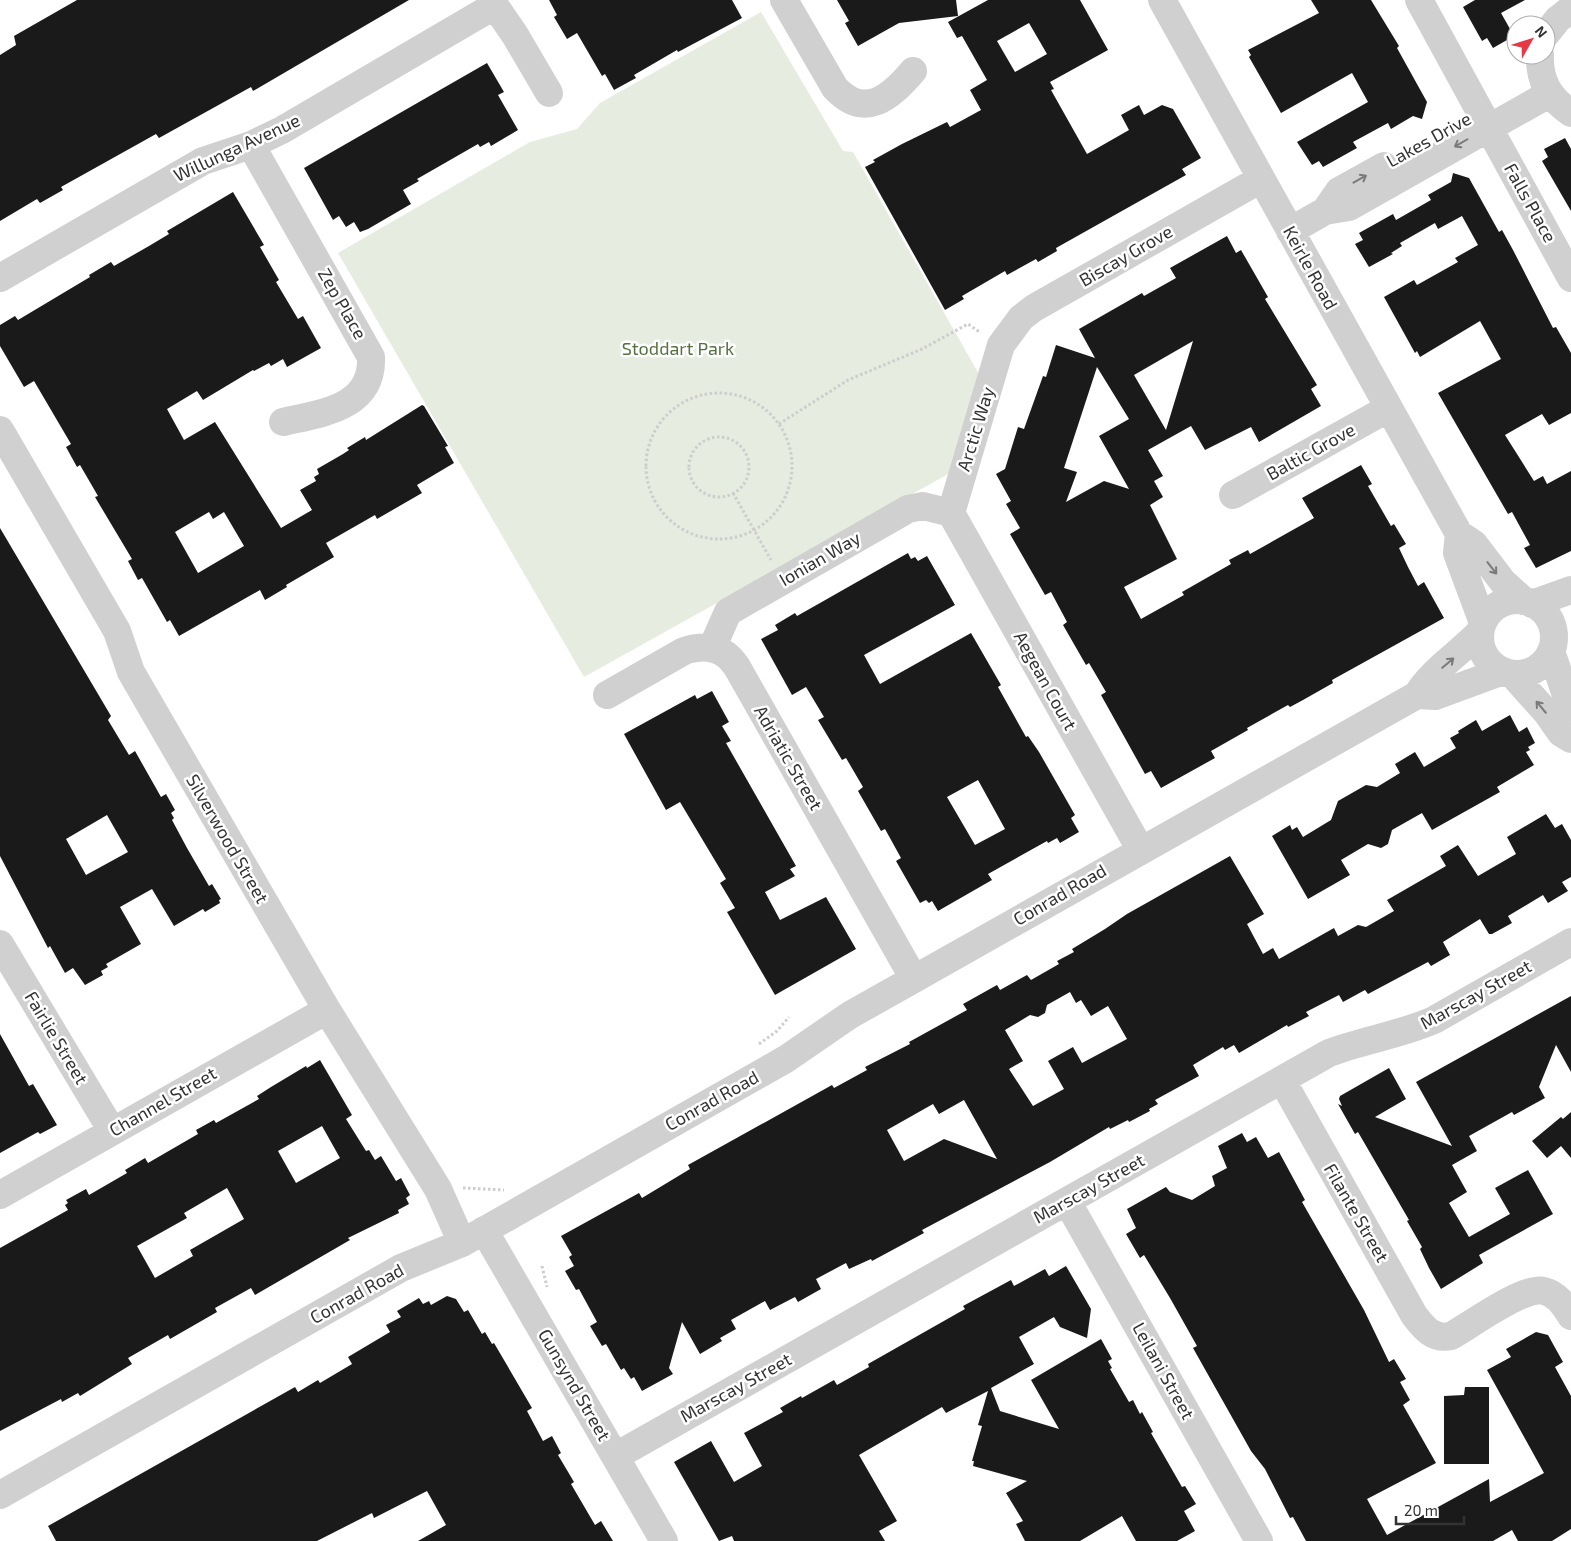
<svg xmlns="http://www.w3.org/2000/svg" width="1571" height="1541" viewBox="0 0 1571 1541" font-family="'Exo 2',sans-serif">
<rect width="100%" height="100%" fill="#fff"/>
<!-- green -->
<path fill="#e6ecdf" d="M761 12 843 151 853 152 980 376 950 473 584 677 338 253 530 142 577 129 600 103Z"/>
<!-- building -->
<path fill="#1a1a1a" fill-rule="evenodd" d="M77 0H409L253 91 251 87 159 138 156 134 61 187 63 190 40 203 37 199 0 221V55L16 45 14 36Z
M549 0H732L742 18 678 52 677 50 634 75 636 78 614 90 605 74 602 76 577 33 567 39 554 17 557 15Z
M837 0H956L958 16 899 23 858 46 845 23 849 21Z
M988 0H1080L1108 50 1050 82 1054 89 1051 90 1087 154 1129 130 1121 115 1139 105 1144 115 1162 105 1173 109 1201 158 1182 169 1186 175 1056 248 1057 251 1038 262 1036 259 1007 275 1005 271 962 296 964 299 945 310 865 167 875 162 873 160 902 144 947 122 950 127 981 110 970 90 987 80 962 36 957 38 948 22ZM1029 23 1047 54 1015 72 997 41Z
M1311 0H1371L1399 46 1397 48 1427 102 1422 119 1413 116 1391 129 1388 123 1353 142 1357 148 1323 167 1319 161 1312 165 1297 142 1368 102 1352 73 1281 113 1249 57 1251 55 1248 50 1319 13Z
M1475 0H1525L1501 13 1514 36 1493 48 1487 38 1482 41 1463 7Z
M487 63 504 92 498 95 518 130 491 146 489 142 480 147 478 144 417 179 419 181 403 190 411 204 368 229 360 232 354 222 346 227 339 216 333 220 304 168Z
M1565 138 1571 149V211L1542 161 1548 157 1544 149Z
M1453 173 1469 178 1499 232 1502 230 1513 250 1553 328 1556 327 1571 353V413L1549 425 1542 414 1505 435 1534 481 1543 476 1547 484 1571 471V551L1536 568 1524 548 1530 545 1512 512 1508 514 1438 393 1501 359 1480 321 1420 357 1417 351 1415 353 1384 297 1414 280 1417 285 1458 262 1455 258 1478 245 1462 216 1438 229 1435 223 1400 243 1402 246 1391 253 1393 254 1369 267 1355 244 1363 240 1359 233 1393 214 1396 220 1431 200 1428 195 1451 182Z
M233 192 264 245 260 247 279 280 276 282 298 319 303 316 321 348 287 367 283 359 271 366 269 363 254 371 253 370 203 400 197 391 167 409 184 440 215 422 281 528 312 510 300 490 316 481 314 477 319 474 317 469 343 454 349 450 347 448 365 437 366 440 422 405 424 406 448 446 445 447 454 463 417 485 422 493 377 519 375 515 326 543 334 557 286 585 287 587 265 600 260 590 179 636 170 620 167 622 142 578 138 580 128 561 132 559 95 497 98 496 80 465 77 467 66 447 71 444 34 381 24 387 0 346V325L15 316 18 320 90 277 89 275 111 262 114 266 149 246 169 234 167 231ZM209 512 213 519 224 512 244 546 198 573 175 532Z
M1227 236 1236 253 1241 250 1268 297 1265 299 1317 385 1311 389 1321 406 1259 442 1251 427 1205 450 1191 426 1148 450 1163 476 1154 481 1163 497 1150 505 1177 559 1124 587 1141 619 1184 595 1182 592 1231 564 1229 560 1248 550 1250 554 1314 518 1302 498 1361 465 1372 484 1368 486 1391 526 1394 524 1406 544 1399 548 1408 567 1418 586 1424 582 1444 618 1332 680 1333 683 1303 700 1290 707 1288 705 1247 728 1248 730 1211 751 1215 758 1161 788 1151 771 1145 774 1101 695 1106 692 1089 663 1086 665 1063 625 1067 622 1051 592 1045 595 1010 534 1020 528 1006 504 1011 501 996 474 1005 469 1018 427 1024 429 1043 376 1046 377 1056 345 1095 358 1079 329 1142 293 1144 296 1176 278 1170 268ZM1193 341 1166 430 1134 375ZM1097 367 1129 419 1099 436 1129 489 1104 481 1066 502 1077 472 1064 468Z
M0 528 111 716 108 720 129 755 135 751 161 797 166 794 175 810 171 813 174 818 172 820 187 848 209 886 212 884 221 899 219 900 220 903 205 912 203 909 174 926 152 889 120 907 141 944 106 964 108 967 101 971 103 975 85 985 73 968 65 973 50 946 48 948 0 856ZM107 815 128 852 86 875 66 839Z
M908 553 911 559 915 557 918 561 927 556 955 605 864 655 880 684 971 633 1001 685 998 687 1026 737 1028 736 1039 752 1075 815 1071 818 1079 832 1060 843 1057 838 1048 843 1047 841 988 874 992 880 938 911 932 901 929 903 926 900 920 903 896 861 901 858 885 829 881 831 858 791 863 787 846 758 842 760 818 720 824 717 806 687 792 695 761 639 778 630 775 625 795 613 797 616 820 603ZM978 780 1005 829 975 845 947 797Z
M712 691 729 722 722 726 731 741 726 743 796 866 790 869 795 876 765 892 780 920 826 897 856 949 775 995 727 912 735 908 720 883 726 879 680 802 666 810 624 734 695 695 697 699Z
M1510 715 1519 732 1527 727 1535 743 1528 747 1530 750 1526 752 1534 765 1497 787 1500 792 1432 830 1422 813 1392 830 1388 844 1381 848 1368 844 1341 860 1350 875 1308 899 1272 836 1290 825 1292 830 1297 827 1303 837 1331 820 1338 801 1366 785 1377 787 1400 773 1395 764 1415 752 1424 767 1456 748 1450 738 1459 733 1458 731 1476 720 1482 731Z
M1546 814 1555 828 1562 824 1571 840V877L1562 882 1568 891 1548 903 1543 895 1508 916 1512 923 1492 934H1489L1480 919 1443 942 1450 955 1431 966 1428 962 1368 994 1365 990 1343 1002 1339 995 1306 1012 1309 1016 1288 1027 1287 1025 1239 1053 1234 1045 1225 1050 1223 1047 1193 1065 1199 1076 1155 1100 1158 1104 1149 1109 1150 1111 1129 1122 1128 1120 1110 1129 1109 1127 1050 1162 922 1230 924 1233 872 1261 871 1259 849 1269 846 1263 816 1279 821 1289 798 1302 795 1297 770 1310 765 1301 731 1320 736 1329 720 1338 722 1341 700 1354 682 1322 669 1368 673 1374 642 1391 634 1377 631 1379 624 1368 621 1370 606 1344 602 1346 590 1326 597 1322 579 1289 576 1290 565 1271 574 1266 569 1257 572 1255 561 1236 639 1193 642 1198 690 1169 688 1165 832 1085 834 1088 867 1070 865 1067 910 1044 909 1042 967 1010 963 1004 997 985 1000 990 1027 975 1031 980 1059 964 1057 961 1074 952 1072 949 1105 929 1127 914 1230 856 1264 914 1247 924 1263 954 1273 948 1279 959 1334 928 1338 936 1358 925 1366 927 1394 911 1387 900 1446 866 1440 856 1458 845 1478 876 1516 854 1507 837ZM1070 992 1076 1003 1081 1000 1091 1016 1108 1006 1127 1039 1082 1063 1073 1047 1048 1061 1064 1089 1033 1106 1009 1069 1023 1061 1005 1030 1030 1015 1038 1017 1045 1013 1047 1005ZM964 1100 997 1159 944 1139 904 1161 887 1130 933 1104 939 1114Z
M1571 996V1072L1556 1045 1539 1087 1545 1098 1514 1115 1512 1112 1469 1136 1477 1151 1452 1165 1467 1192 1449 1203 1469 1237 1510 1214 1495 1188 1528 1170 1553 1214 1479 1255 1483 1263 1441 1289 1429 1268 1420 1249 1422 1247 1407 1221 1409 1220 1358 1132 1355 1134 1338 1104 1342 1106 1339 1099 1340 1096 1389 1068 1406 1099 1375 1117 1452 1146 1416 1082Z
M0 1034 29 1086 33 1084 57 1125 40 1134 38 1132 0 1153Z
M320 1060 352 1115 346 1119 366 1151 369 1150 375 1160 381 1156 396 1181 401 1178 410 1195 406 1198 409 1204 398 1210 399 1213 348 1238 350 1240 255 1295 251 1288 215 1308 217 1312 170 1339 168 1335 128 1358 132 1364 80 1396 78 1393 62 1402 61 1399 0 1431V1248L68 1210 65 1205 68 1203 66 1200 86 1189 89 1195 127 1173 125 1170 145 1158 148 1163 198 1134 196 1130 214 1120 216 1123 259 1099 257 1096 271 1087 306 1066 307 1068ZM322 1126 340 1158 296 1183 278 1151ZM227 1188 244 1219 190 1250 193 1256 155 1278 137 1246 187 1218 184 1213Z
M1571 1112V1158L1561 1146 1547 1158 1532 1141 1561 1117 1563 1119Z
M1242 1133 1247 1142 1256 1137 1268 1158 1279 1152 1305 1200 1302 1202 1364 1310 1389 1362 1394 1359 1406 1379 1400 1382 1410 1400 1403 1405 1436 1463 1367 1499 1387 1535 1489 1479 1490 1502 1544 1473 1487 1370 1511 1357 1506 1349 1536 1332 1548 1335 1563 1362 1555 1367 1571 1396V1529L1552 1541H1518L1512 1530 1493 1541H1306L1293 1517 1290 1518 1265 1469 1251 1451 1193 1348 1197 1346 1170 1298 1144 1255 1140 1258 1126 1234 1136 1228 1127 1209 1166 1187 1170 1192 1192 1200 1215 1186 1212 1176 1227 1168 1218 1146Z
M1066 1266 1091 1309 1087 1338 1060 1327 1054 1317 1019 1337 1034 1364 991 1388 1000 1411 1059 1429 1031 1380 1101 1339 1112 1359 1108 1361 1112 1368 1110 1369 1129 1402 1133 1400 1140 1414 1142 1412 1153 1432 1151 1433 1182 1487 1185 1486 1196 1504 1184 1511 1195 1531 1177 1541H1136L1122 1516 1080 1541H1025L1016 1524 1023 1521 1006 1493 1027 1481 973 1466 974 1461H972L982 1426 978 1425 988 1391 946 1413 942 1407 859 1455 897 1521 879 1531 885 1541H734L732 1536 719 1541 674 1462 711 1441 734 1482 762 1466 744 1433 783 1412 780 1408 801 1396 802 1398 834 1380 837 1385 869 1367 868 1364 965 1309 963 1306 1011 1280 1014 1286 1045 1269 1049 1276Z
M447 1296 456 1299 464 1312 468 1310 482 1334 485 1332 492 1344 494 1343 532 1408 527 1411 543 1441 552 1436 561 1453 558 1455 574 1482 571 1484 595 1525 601 1521 613 1541H418L446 1525 427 1491 374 1518 372 1513 317 1541H56L48 1526 295 1387 298 1392 318 1380 320 1383 352 1364 348 1357 390 1332 386 1325 401 1317 397 1311 419 1298 423 1304 429 1301 431 1305Z
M1465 1387H1489V1464H1444V1396L1464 1395Z"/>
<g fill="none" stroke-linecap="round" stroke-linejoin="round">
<!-- path -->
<path stroke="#cdcdcd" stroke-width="3" stroke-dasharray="2.5 2.5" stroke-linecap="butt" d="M646 466a73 73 0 1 1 146 0a73 73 0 1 1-146 0Z
M779 424 848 380 922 349 968 324 981 333
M689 467a30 30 0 1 1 60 0a30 30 0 1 1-60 0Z
M733 493 771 560
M759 1044 777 1031 789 1017
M463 1188 504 1190
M542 1266 547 1287"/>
<!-- minor -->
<path stroke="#d0d0d0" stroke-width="28" d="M491 0 515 35 549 93
M784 0 835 88C865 120 891 97 913 71
M1162 0 1459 534 1474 544 1503 582 1524 601
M1419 0 1571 278
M1546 34 1558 19 1571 9
M1540 55C1539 81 1549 98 1571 113
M251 145 371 357C373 408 322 413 283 422
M1325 211 1339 191 1384 166
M1290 231 1325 211 1349 207 1549 94
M0 278 203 161 251 145 282 130 494 6
M0 430 117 631 131 672 327 1010 438 1189 462 1243
M1233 495 1389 408
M951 513 1001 345 1021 318 1034 308 1261 179
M951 513 1140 849
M1459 534 1457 553 1483 623
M1480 637a37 37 0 1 1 74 0a37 37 0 1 1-74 0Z
M1532 604 1571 590
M712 648 728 612 908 509 923 506 951 513
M1551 651 1571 710
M1512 674 1547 713 1561 733 1571 739
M607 695 684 651C706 644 724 647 737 667L914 979
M1417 695 1435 696 1503 671
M0 944 112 1131
M1282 1080 1414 1315C1424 1328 1433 1340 1451 1336 1471 1325 1523 1286 1544 1291 1557 1294 1564 1305 1571 1316
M0 1195 327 1010
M1067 1201 1259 1541
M484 1230 664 1541
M616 1456 1329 1053C1363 1040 1400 1035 1434 1020L1571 942
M0 1495 401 1268 462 1243 786 1059 850 1015 914 979 1417 695C1432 670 1460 653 1480 632"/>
</g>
<!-- one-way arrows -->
<defs><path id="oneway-shaft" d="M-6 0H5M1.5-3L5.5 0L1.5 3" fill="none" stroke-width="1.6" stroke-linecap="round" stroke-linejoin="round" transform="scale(1.25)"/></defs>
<g stroke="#7a7a7a">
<use href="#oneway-shaft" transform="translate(1461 143) rotate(150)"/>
<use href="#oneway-shaft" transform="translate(1360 179) rotate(-29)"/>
<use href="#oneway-shaft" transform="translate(1492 568) rotate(52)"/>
<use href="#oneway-shaft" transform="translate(1448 663) rotate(-40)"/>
<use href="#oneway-shaft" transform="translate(1541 707) rotate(-130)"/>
</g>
<g text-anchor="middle" stroke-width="5" stroke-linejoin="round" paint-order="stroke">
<!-- street labels -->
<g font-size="18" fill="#333" stroke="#fff">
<text transform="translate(1429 140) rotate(-29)" y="6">Lakes Drive</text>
<text transform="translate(237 148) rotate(-25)" y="6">Willunga Avenue</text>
<text transform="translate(1530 203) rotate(61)" y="6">Falls Place</text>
<text transform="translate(1126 256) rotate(-30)" y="6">Biscay Grove</text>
<text transform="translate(1310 268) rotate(61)" y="6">Keirle Road</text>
<text transform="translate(342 304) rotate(60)" y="6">Zep Place</text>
<text transform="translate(976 429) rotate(-73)" y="6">Arctic Way</text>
<text transform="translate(1311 452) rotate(-29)" y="6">Baltic Grove</text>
<text transform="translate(820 559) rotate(-30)" y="6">Ionian Way</text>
<text transform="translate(1045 681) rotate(61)" y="6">Aegean Court</text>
<text transform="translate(788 758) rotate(60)" y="6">Adriatic Street</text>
<text transform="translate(227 839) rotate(60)" y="6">Silverwood Street</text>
<text transform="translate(1060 895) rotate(-30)" y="6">Conrad Road</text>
<text transform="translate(1476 995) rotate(-29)" y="6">Marscay Street</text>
<text transform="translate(56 1038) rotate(59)" y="6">Fairlie Street</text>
<text transform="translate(712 1101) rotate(-29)" y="6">Conrad Road</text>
<text transform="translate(163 1102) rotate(-30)" y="6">Channel Street</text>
<text transform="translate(1089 1189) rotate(-29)" y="6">Marscay Street</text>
<text transform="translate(1356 1213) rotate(60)" y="6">Filante Street</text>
<text transform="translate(357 1294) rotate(-29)" y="6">Conrad Road</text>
<text transform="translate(1163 1371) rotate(61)" y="6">Leilani Street</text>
<text transform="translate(574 1385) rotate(60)" y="6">Gunsynd Street</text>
<text transform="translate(736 1388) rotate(-29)" y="6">Marscay Street</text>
</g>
<!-- park labels -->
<g font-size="18" fill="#56703f" stroke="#fff">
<text x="678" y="355">Stoddart Park</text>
</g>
</g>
<!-- north arrow -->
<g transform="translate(1531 40) rotate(51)"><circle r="24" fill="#ffffff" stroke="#adadad"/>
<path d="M0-4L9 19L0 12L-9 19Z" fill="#e63946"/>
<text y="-8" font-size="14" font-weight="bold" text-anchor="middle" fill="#333333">N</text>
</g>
<!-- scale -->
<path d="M1396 1516v8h68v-8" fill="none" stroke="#333333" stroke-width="2.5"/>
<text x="1404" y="1516" font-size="15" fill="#333333" stroke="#ffffff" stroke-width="4" paint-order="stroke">20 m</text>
</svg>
